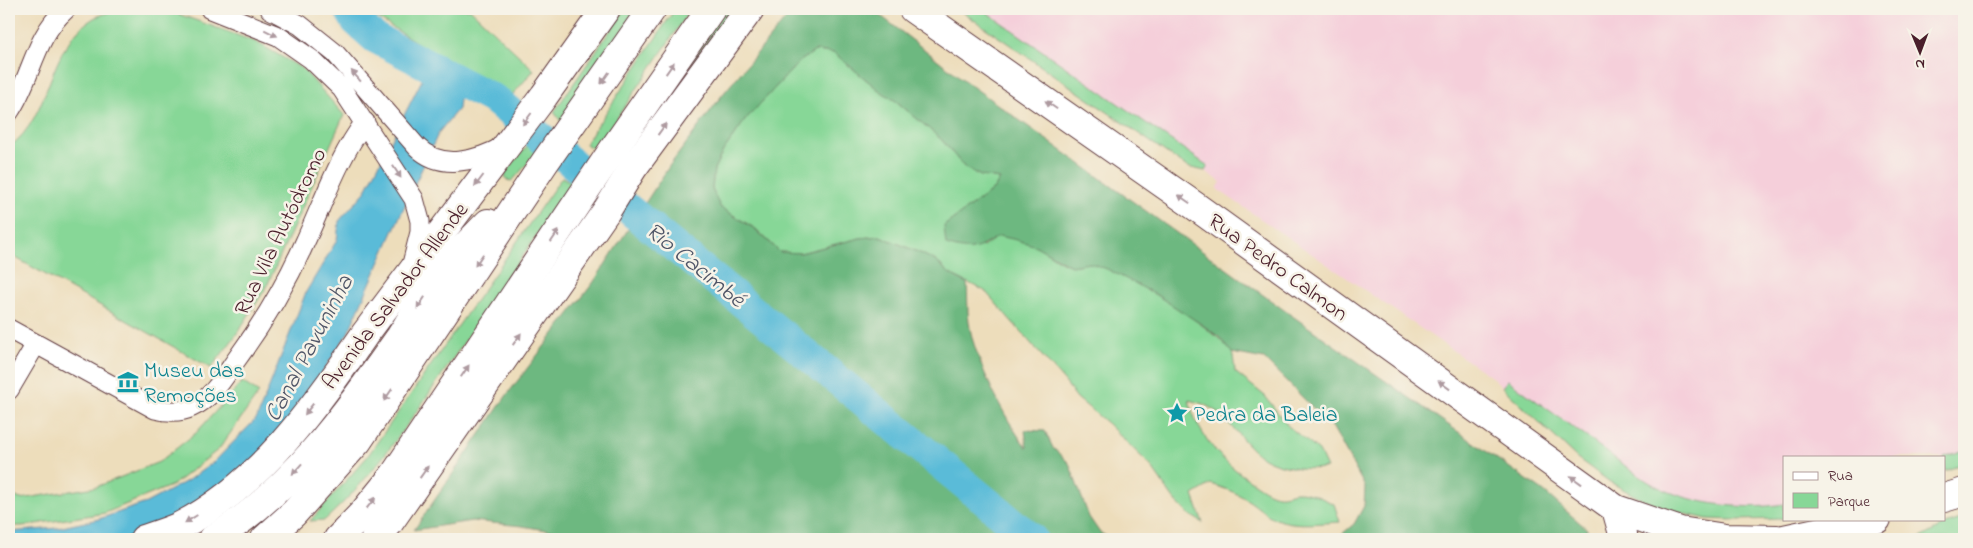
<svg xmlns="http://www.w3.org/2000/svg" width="1973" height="548" viewBox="0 0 1973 548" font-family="'Indie Flower',sans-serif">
<rect width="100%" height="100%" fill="#f7f3e8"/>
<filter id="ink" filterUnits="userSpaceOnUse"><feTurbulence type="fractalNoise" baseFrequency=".02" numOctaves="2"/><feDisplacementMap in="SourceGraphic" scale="10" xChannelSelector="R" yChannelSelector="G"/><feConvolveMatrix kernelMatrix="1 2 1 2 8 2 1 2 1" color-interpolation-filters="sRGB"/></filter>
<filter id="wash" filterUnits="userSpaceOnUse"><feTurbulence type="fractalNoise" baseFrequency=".0096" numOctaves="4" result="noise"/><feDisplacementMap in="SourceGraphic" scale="20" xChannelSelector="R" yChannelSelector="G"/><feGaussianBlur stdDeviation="1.12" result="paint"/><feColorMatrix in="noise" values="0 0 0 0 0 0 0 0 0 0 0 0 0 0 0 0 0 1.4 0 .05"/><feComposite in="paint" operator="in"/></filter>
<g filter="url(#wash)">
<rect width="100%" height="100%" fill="#edddbb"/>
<!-- built -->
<path fill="#f5cfda" d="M958 9H1964V464L1944 471V457H1784V519L1781 520 1707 519 1673 511 1641 499 1610 482 1577 458 1493 378 1217 189 1221 182 1205 171 1187 167Z"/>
<!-- green -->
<path fill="#87d797" stroke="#687b61" d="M119 9H159L170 11 256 42 303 69 344 115 266 288 234 338 211 368 9 254V147C53 116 46 45 94 18 102 14 111 12 119 9Z
M366 9H470L534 70 508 100 368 12Z
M625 9H641L562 123 554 112Z
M675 9H691L600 143 598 141 592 148 585 144Z
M725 9H735L624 158Z
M958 9H982L1208 166 1205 171 1187 167Z
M815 51 834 53 880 91 896 101 941 139 965 168 981 176 1000 179 994 189 944 226 983 247 998 236C1011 238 1024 240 1036 246 1047 251 1056 260 1069 265 1076 267 1084 262 1091 263 1116 268 1221 331 1232 353 1234 358 1234 366 1235 372L1265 396 1288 426 1319 451 1327 468C1302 470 1270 468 1251 448 1239 436 1223 413 1207 406 1202 403 1195 402 1189 400 1197 435 1222 462 1251 481 1258 486 1269 494 1278 495 1284 496 1291 492 1297 492 1310 492 1322 498 1334 504L1340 522C1321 523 1300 526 1282 521 1268 518 1258 506 1246 499 1235 492 1223 488 1211 484L1193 495 1203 523 1187 513 1173 498 1150 465 1107 423 1077 398 1065 382 985 291 950 274 936 261 918 252 880 236 860 238 800 253 780 252 756 229 720 207 712 189 714 169 723 151 746 119 799 62Z
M531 141 539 150 514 179 511 181 507 180 505 176 506 172Z
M562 177 572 183C531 244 489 305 448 366 411 420 374 476 325 520L310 521 367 457Z
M1508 380C1536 401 1564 421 1592 441 1610 454 1628 469 1647 481 1685 504 1742 511 1784 504V519L1735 520 1707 519 1673 511 1641 499 1610 482 1577 458 1502 387Z
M242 382 259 393 219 449 173 485 105 513 22 526H9V493L20 499 96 487 159 462 196 433Z
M1964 450V464L1944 471V457Z
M1964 518V539H1918L1946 524Z"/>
<!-- forest -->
<path fill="#6db880" stroke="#5c6c56" d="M794 9H872L969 84 1291 315 1543 491 1587 529V539H1336L1354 524 1364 506 1365 487 1333 428 1264 359 1232 353 1219 337 1204 326 1155 294 1107 269 1090 263 1071 266 1036 246 1017 240 999 236C976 250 972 253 946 245L944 226 994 189 1000 179 981 176 965 168 941 139 896 101 880 91 834 53 815 51 799 62 746 119 723 151 714 169 712 189 720 207 755 229 780 252 801 253 860 238 880 236 918 252 936 261 950 274 967 283C968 296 967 309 969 322 973 356 1005 421 1027 448L1025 430 1045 431 1053 448 1069 463 1089 517 1100 533 1112 539H599L522 526 472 521 414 530 509 392 593 283 670 165 723 94Z"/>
<!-- water -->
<path fill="#5abbd8" stroke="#526d82" d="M425 74 460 90 458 109 439 132 400 216 348 333 272 450 251 471 137 539H9V532L58 528 99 519 146 503 187 481 214 462 257 418 306 292 337 240 339 221 365 192Z"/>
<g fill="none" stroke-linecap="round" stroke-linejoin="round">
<!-- river -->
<path stroke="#5abbd8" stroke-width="31" d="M349 9 356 21 375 38 495 100 1032 539"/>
</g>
</g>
<g filter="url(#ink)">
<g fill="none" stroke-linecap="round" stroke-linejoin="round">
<!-- street casing -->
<g stroke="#623c41" stroke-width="21">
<path id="street" d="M210 9 278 36 311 59 342 89 414 199 420 221V232L412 264
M270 9 300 25 335 53 417 147C441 171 477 161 504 146
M9 112C32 79 33 38 66 9
M9 329 155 409C167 412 180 413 192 407 211 399 223 379 234 363 262 325 286 285 305 242 324 201 338 158 365 122
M9 390 36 344"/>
</g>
<!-- secondary casing -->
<g stroke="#623c41" stroke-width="30">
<path id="secondary" d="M913 9 1195 206 1616 509 1680 531 1725 538 1777 539
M1944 498 1964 492
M1616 509 1623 534V539
M1784 539 1877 519"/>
</g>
<!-- primary casing -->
<g stroke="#623c41" stroke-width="30">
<path id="primary" d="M144 539C156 535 169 531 180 526 260 485 315 407 365 334L544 96 606 9
M375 539 389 523 607 210 633 168 750 9"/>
</g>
<!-- highway casing -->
<g stroke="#623c41" stroke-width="30">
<path id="highway" d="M213 539C293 490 347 412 400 337 414 316 425 292 441 273 456 256 472 239 488 223
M265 539 294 513 358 441 545 162 652 9
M338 539 363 513 394 475 612 151 711 9"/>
</g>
<!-- street -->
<use href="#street" stroke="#fff" stroke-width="19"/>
<!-- secondary -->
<use href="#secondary" stroke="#fff" stroke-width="28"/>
<!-- primary -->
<use href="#primary" stroke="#fff" stroke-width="28"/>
<!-- highway -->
<use href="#highway" stroke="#fff" stroke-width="28"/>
</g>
<!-- one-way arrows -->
<defs><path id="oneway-solid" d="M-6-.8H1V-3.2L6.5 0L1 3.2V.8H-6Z" transform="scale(1.25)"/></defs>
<g fill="#ae9aa0">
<use href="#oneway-solid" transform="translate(271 33) rotate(26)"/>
<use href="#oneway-solid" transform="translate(670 68) rotate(-55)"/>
<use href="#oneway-solid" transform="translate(356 76) rotate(-131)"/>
<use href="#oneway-solid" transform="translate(605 78) rotate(125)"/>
<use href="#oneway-solid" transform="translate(1051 105) rotate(-145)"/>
<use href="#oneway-solid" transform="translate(527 119) rotate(127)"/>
<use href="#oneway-solid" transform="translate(662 129) rotate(-54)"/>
<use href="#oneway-solid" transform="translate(397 172) rotate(57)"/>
<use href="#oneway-solid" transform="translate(479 181) rotate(127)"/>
<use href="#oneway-solid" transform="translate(1184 199) rotate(-145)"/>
<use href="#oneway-solid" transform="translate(555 236) rotate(-56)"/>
<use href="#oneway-solid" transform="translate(479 260) rotate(124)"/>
<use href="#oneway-solid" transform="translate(421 303) rotate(123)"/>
<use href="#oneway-solid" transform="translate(517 339) rotate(-55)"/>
<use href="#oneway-solid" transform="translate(465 371) rotate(-56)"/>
<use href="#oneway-solid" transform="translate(1444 385) rotate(-144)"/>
<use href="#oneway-solid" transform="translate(388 395) rotate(124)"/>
<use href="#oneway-solid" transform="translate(309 409) rotate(128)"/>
<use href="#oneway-solid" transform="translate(297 469) rotate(132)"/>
<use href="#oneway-solid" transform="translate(424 472) rotate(-55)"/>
<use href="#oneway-solid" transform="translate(1576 480) rotate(-144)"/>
<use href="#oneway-solid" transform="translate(371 503) rotate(-51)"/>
<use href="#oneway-solid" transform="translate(191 519) rotate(148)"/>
</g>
</g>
<!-- icons -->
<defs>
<g id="museum-bare" transform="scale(1.725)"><path d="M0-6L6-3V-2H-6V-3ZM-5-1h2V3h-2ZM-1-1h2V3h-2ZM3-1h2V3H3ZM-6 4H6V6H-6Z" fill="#0f9aa8" stroke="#f7f3e8" stroke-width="2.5" paint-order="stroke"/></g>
<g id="sight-bare" transform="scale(1.725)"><path d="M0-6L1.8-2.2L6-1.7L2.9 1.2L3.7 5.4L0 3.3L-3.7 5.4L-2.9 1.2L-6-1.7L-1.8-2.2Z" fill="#0f9aa8" stroke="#f7f3e8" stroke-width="2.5" paint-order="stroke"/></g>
</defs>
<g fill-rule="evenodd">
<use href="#museum-bare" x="128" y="382"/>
<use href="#sight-bare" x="1177" y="413"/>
</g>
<g text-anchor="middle" stroke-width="5" stroke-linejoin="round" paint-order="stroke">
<!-- street labels -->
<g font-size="22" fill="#4a1f2b" stroke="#f7f3e8">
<text transform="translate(279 231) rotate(-64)" y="8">Rua Vila Autódromo</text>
<text transform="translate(1279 266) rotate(36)" y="8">Rua Pedro Calmon</text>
<text transform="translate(394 295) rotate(-53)" y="8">Avenida Salvador Allende</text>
</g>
<!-- culture labels -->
<g font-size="22" fill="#0d838f" stroke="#f7f3e8" text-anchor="start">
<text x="144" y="377">Museu das<tspan x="144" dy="25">Remoções</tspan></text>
<text x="1194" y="421">Pedra da Baleia</text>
</g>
<!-- water labels -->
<g font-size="24" font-style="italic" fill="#505668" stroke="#f7f3e8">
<text transform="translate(696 264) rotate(39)" y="8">Rio Cacimbé</text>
<text transform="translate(308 348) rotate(-62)" y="8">Canal Pavuninha</text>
</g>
</g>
<!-- margin -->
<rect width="1973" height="548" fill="none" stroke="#f7f3e8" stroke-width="30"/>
<!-- legend -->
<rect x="1783" y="456" width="162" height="65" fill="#f7f3e8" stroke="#b29e9c"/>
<rect x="1793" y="472" width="25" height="8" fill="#ffffff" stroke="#b29e9c"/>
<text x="1828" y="480" font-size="15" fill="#4a1f2b">Rua</text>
<rect x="1793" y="493" width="25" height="15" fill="#87d797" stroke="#b29e9c"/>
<text x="1828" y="506" font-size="15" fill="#4a1f2b">Parque</text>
<!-- north arrow -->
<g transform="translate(1920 52) rotate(179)" stroke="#f7f3e8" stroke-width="4" paint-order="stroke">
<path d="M0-4L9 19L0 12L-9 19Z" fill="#4a1f2b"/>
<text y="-8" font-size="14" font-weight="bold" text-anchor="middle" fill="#4a1f2b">N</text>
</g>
</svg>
